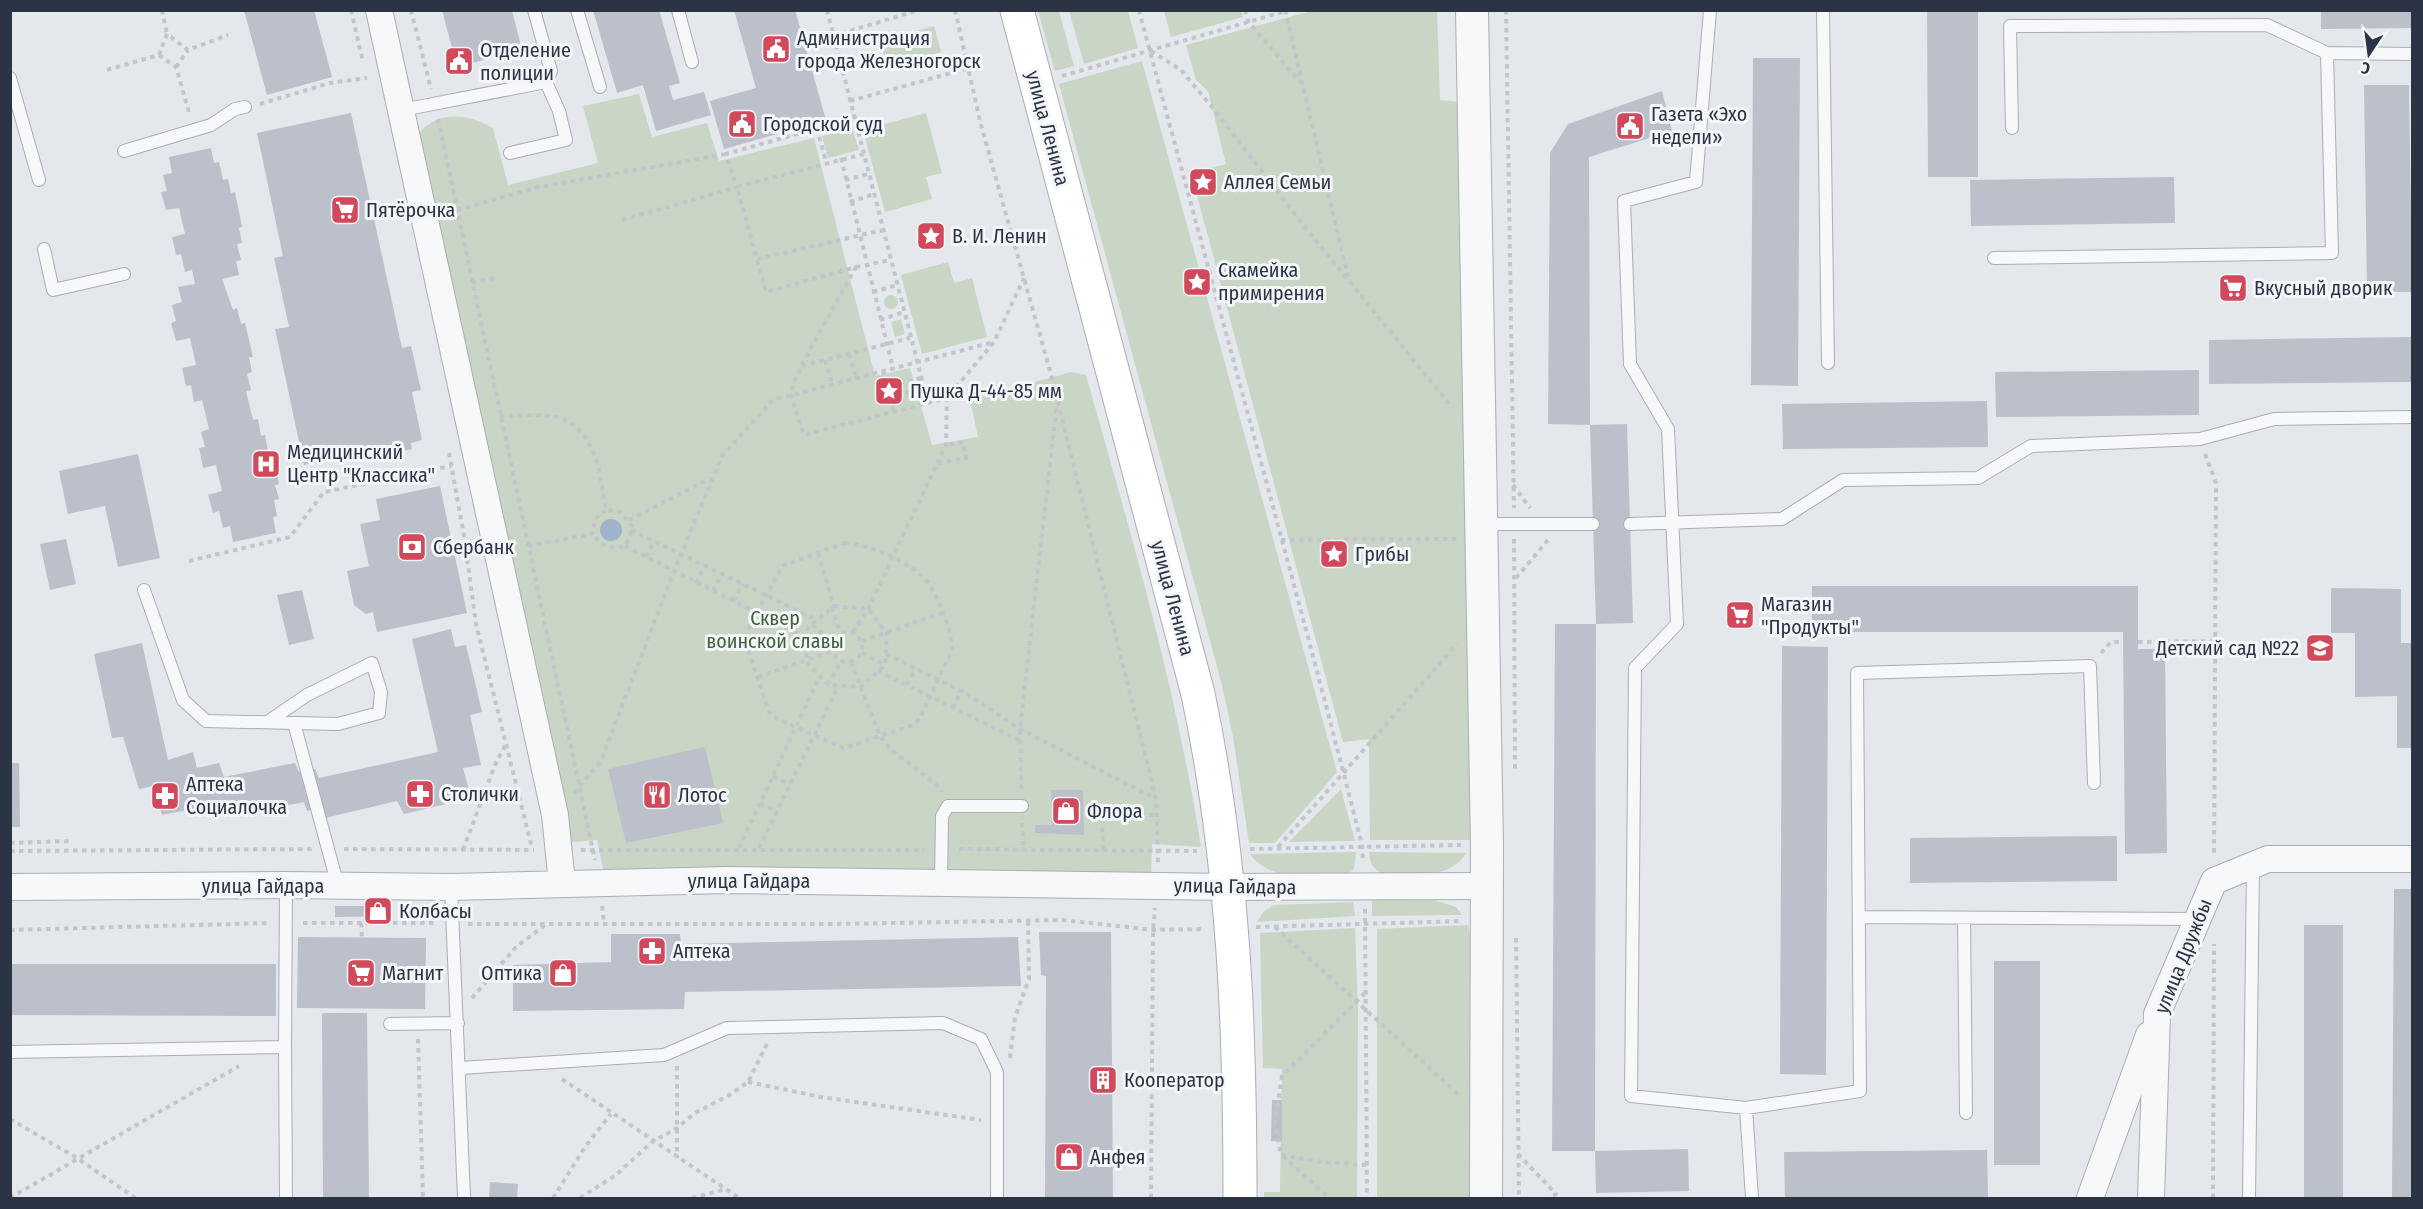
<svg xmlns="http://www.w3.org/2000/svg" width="2423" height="1209" viewBox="0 0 2423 1209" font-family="'Fira Sans Condensed',sans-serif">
<rect width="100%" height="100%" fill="#e4e7ec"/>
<!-- green -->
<path fill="#c9d6c5" d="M1038 11H1059L1074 66 1055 71Z
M1069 11H1128L1138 48 1084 64Z
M1164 11H1241L1243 17 1171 37Z
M1312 11H1437L1440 100 1462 102 1470 840H1370L1369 739 1343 742 1191 173 1226 164 1208 91 1196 80 1186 45Z
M934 26 941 52 887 67 880 41Z
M1142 61 1337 772 1275 843H1249L1233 737 1222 685 1059 84Z
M639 94 652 137 707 123 719 161 814 138 875 376 910 368 932 445 978 437 970 400 1071 372 1086 375C1130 531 1176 686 1201 847L1152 844 1151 876 614 875 603 869 597 840 572 842 419 133C440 110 467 114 493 128L508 185 598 163 583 106Z
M926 113 942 173 926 177 932 199 885 212 863 130Z
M852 128 859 150 828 158 822 136Z
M948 262 954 283 972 278 987 337 922 354 901 275Z
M884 302a7 7 0 1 1 14 0a7 7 0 1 1-14 0Z
M901 319 905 334 895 337 891 322Z
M1341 789 1355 841 1289 842Z
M1356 852 1354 869 1348 874C1316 875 1271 884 1250 854Z
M1369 852 1466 853C1449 881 1413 873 1384 874 1373 870 1370 863 1369 852Z
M1431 899 1456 907 1462 915 1372 916V900Z
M1353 902 1355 916 1257 922 1264 911 1273 905Z
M1468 925 1473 944 1475 1198H1377V929Z
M1355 928 1358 1008 1357 1198H1264V1192H1280L1282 1069 1263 1068 1260 933Z"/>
<!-- water -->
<path fill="#9fb4cc" d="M600 530a11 11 0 1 1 22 0a11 11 0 1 1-22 0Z"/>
<!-- building -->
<path fill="#bbc0ca" d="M244 10H314L332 77 267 95Z
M442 10H512L522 50 457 67Z
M593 10H659L680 83 669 86 673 100 704 92 711 115 656 131 643 85 617 93Z
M734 10H795L826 120 724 149 710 101 756 88Z
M1927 10H1978V177H1928Z
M2321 10H2412V28L2321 29Z
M1753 58H1800L1798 386 1751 385Z
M2364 85H2409L2412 292H2367Z
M1662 91 1672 131 1589 157 1590 425 1548 424 1550 153 1568 124Z
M351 113 402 348 411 346 421 390 412 392 422 440 411 443 412 449 385 455 384 448 304 465 275 329 289 327 274 258 283 256 257 133Z
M211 148 214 163 219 162 223 180 228 179 231 193 235 192 242 227 239 228 242 243 237 244 241 260 236 261 239 275 222 279 233 310 237 308 241 324 245 323 253 357H249L252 372 247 374 251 390 246 391 253 420 258 419 261 436 265 435 268 451 272 450 279 484 275 485 279 499 274 500 277 516 273 517 276 533 233 542 230 526 223 528 219 511 213 513 208 495 222 491 216 465 203 468 199 448 205 447 201 432 209 429 202 400 194 402 191 385 186 386 182 368 196 365 190 338 176 341 171 323 176 321 172 305 182 302 178 287 195 284 192 270 185 272 181 254 176 255 172 237 185 234 179 208 166 210 161 192 167 191 163 175 172 173 169 157Z
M2174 177 2175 223 1971 226 1970 180Z
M2412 337V382L2209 384V340Z
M2199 370V415L1996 417 1995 372Z
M1987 401 1988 447 1783 449 1782 404Z
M1627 424 1633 623 1596 624 1590 425Z
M138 454 160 558 118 567 105 506 68 514 59 471Z
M440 486 467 613 377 632 373 612 366 614 354 605 347 571 369 566 360 524 380 520 376 499Z
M66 539 76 584 50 590 40 544Z
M1812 586H2138V649H2165L2167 853 2125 854 2123 632H1812Z
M2331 588 2401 589V643H2412V748H2397V696L2355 697V633H2331Z
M302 590 314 639 289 645 277 595Z
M1555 624H1596L1595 1151H1552Z
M451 629 455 647 466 645 482 712 470 715 481 765 463 768 471 798 404 814 397 801 325 818 321 807 307 811 304 802 237 815 232 801 162 815 153 786 139 789 123 737 112 738 94 654 142 643 168 760 193 752 197 768 219 763 224 777 295 763 299 772 315 769 319 778 438 752 412 639Z
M1782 646 1828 647 1826 1075 1780 1074Z
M705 747 723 823 626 843 608 769Z
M10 763H19L20 827H10Z
M1051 790H1083L1084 835 1035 833V825H1052Z
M2117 836V881L1910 883V838Z
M2394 889H2412V1198H2392Z
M335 906H391L392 916 335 917Z
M2304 925H2343V1198H2304Z
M1039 932H1111L1113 1198H1045L1046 976 1041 975Z
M611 934H680L681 944 1018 937 1021 986 685 992 684 1009 513 1011V965L611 962Z
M298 937 426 938 425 1009 297 1008Z
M1994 961H2040V1165H1994Z
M10 964H276V1016L10 1015Z
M322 1013H367L369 1198H323Z
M1272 1100H1282V1141H1271Z
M1688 1149 1689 1191 1596 1193 1595 1151Z
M1987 1150 1988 1197 1785 1198 1784 1152Z
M490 1182 518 1184 517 1198H489Z"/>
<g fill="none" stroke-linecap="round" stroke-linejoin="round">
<!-- service casing -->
<g stroke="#a9aeb7" stroke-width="14">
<path id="service" d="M577 10 600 87
M678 10 692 62
M1710 10 1696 182 1624 201 1630 364 1668 429 1677 624 1635 668 1631 1096 1746 1108 1860 1091 1857 673 2090 666 2094 783
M1823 10 1828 363
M10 78 39 180
M402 110 546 82 551 71 534 10
M2012 128 2010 26 2267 25 2327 53 2412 54
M124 151 211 125 235 109 245 107
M510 153 566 140 559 111 546 82
M44 249 53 290 124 274
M1994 258 2332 253 2327 53
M1483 524H1593
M1630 524 1782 519 1843 480 1978 478 2031 446 2200 439 2274 419 2412 417
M144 590 183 700 206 721 338 724 379 713 381 692 372 663 307 695 269 721
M294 723 338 886
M941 882 942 816 948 806H1022
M451 887 464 1198
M1859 917 2197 919
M1964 918 1966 1113
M390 1024 458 1023
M285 1047 286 1198
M10 1052 285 1047 286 885
M460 1068 664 1055 727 1028 943 1023 981 1039 997 1072V1198
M1746 1108 1752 1198
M2249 1198 2253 865"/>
</g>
<!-- minor casing -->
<g stroke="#a9aeb7" stroke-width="28">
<path id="minor" d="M379 10 555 815 562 883
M10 887 286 885 451 887 726 880 1229 887 1487 886
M2090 1198 2149 1035
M2151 1198 2157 1014 2214 881 2268 859H2412"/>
</g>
<!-- tertiary casing -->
<g stroke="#a9aeb7" stroke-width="34">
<path id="tertiary" d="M1472 10 1487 845 1486 1198"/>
</g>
<!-- secondary casing -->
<g stroke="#a9aeb7" stroke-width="35">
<path id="secondary" d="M1017 10 1198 694C1234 865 1240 1024 1240 1198"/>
</g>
<!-- path -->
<path stroke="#c2c5cb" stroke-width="4" stroke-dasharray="4.5 4.5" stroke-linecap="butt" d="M162 10 167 34
M351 10 363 62
M411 10 431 89
M827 10 928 403
M955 10 981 125 1052 378 1156 799 1158 862
M1139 10C1213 289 1291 566 1362 845L1363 862
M1245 10 1248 21 1300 82
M1285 10 1349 281
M1506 10 1514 508
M833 36 919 10
M1151 51 1181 70 1212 107 1305 227 1451 406
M159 55 176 67 190 116
M176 67 188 50
M107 70 159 55 167 34 188 50 228 35
M1062 76 1286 11
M850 101 969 68
M260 104 330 83 367 78
M438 119 595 860
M817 128 826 162
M864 154 737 187 766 292 856 267 801 366 790 393 804 435 947 398
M841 158 893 368
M845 180 868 174
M850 202 874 194
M457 210 539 187 726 154
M622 220 737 187 726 154 854 118
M757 259 883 230
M856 267 891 260
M472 283 495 278
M873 292 897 285
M880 320 904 312
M849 354 856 377
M825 360 832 383
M802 366 910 338
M883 370 887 386
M921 378 878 389 881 400 924 388
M890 397 894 412
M500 416C520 416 547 412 565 420 598 435 600 479 606 510L620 512 632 526 630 538 625 546C609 551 602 545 592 534
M449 453 464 536 476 624 532 848
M2205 454 2216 483 2214 856
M938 463 966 458 963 442 946 445
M1513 485 1530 508
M629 520 711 478
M631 530 817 620
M1514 539 1515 769
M1281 540 1457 539
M845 543C870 545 906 560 924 578 937 590 952 633 952 650L919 720 911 726 843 748 774 717 769 712 745 640 746 633 782 566Z
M528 546 592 534 595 519 606 510
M625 546 807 638
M818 553 834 606
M646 557 654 541
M189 561 290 537 324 492 451 466
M1516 578 1548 540
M696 583 705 565
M713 591 722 574
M733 601 743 584
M834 606 868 609 887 634 885 665 861 687 828 685 806 661 808 628Z
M832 607 840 632
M779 624 788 606
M812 625 832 640
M832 647a15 15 0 1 1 30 0a15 15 0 1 1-30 0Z
M853 632 868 609 946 445 947 398 994 342 1024 278
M862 641 942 613
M2138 642 2215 641
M862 653 885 665
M2101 653 2111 642H2123
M886 654 967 694 1020 729 1156 799
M851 662 880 736 890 749 938 786 942 792
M878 671 1019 740
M758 677 832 651
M828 685 841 662
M907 685 916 669
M953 708 961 691
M773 776 790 785
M1021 789 1020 729 1057 402
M574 793 601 761 672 576 722 456 773 400 994 342
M760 803 777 812
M1022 823 1024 849
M10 843 69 841
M1278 847 1457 644
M739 848 820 676
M759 848 838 686
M344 849 534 850
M959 849 1197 851
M1250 849 1461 845
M463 850 494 767 506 744
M581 850H924
M1103 850 1102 816 1156 815
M10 851 312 849
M602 906 604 923
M1365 909 1367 1198
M303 923H437
M361 923 362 938
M468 924H834L1063 920 1153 930 1204 929
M1256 927 1462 921
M1275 927 1460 1096
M10 930 269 923
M1516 938 1519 1198
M1365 993 1282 1076 1275 1122 1281 1155 1321 1162 1366 1165
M472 998 516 947 545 925
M418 1039 423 1198
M1010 1058 1015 1017 1029 979 1028 921
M677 1066V1158
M562 1079 739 1198
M748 1082 821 1097 981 1120
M10 1119 77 1158 135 1198
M1518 1154 1556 1194 1549 1198
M1283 1156 1329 1198
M10 1198 239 1066
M553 1198 585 1147 611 1114
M580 1198 616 1175 652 1142 677 1128 695 1113 728 1096 748 1082 767 1044
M692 1198 726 1189
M1151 1198 1153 930 1155 908
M2213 1198 2214 944"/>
<!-- service -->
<use href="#service" stroke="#f7f8fa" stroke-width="12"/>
<!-- minor -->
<use href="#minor" stroke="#f7f8fa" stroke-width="26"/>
<!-- tertiary -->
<use href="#tertiary" stroke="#f7f8fa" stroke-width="32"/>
<!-- secondary -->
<use href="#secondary" stroke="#fff" stroke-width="33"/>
</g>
<!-- icons -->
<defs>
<g id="civic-square" transform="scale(1.5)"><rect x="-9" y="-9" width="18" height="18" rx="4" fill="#d1495b" stroke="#f4f6f9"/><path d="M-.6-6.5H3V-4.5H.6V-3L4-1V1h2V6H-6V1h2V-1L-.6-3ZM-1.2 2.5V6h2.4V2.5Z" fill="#fff"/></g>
<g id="sight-square" transform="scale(1.5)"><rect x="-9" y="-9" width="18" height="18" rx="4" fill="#d1495b" stroke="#f4f6f9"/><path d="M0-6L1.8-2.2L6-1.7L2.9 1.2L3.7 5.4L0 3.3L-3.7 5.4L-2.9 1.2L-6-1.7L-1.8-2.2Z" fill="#fff"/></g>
<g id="supermarket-square" transform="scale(1.5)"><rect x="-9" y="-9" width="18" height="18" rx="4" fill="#d1495b" stroke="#f4f6f9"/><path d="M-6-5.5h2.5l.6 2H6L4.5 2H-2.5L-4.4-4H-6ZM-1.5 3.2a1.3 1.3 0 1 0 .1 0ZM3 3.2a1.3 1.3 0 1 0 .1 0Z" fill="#fff"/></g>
<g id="hospital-square" transform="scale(1.5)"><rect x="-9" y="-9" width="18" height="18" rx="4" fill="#d1495b" stroke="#f4f6f9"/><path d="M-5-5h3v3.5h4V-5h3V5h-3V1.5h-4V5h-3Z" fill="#fff"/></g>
<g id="bank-square" transform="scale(1.5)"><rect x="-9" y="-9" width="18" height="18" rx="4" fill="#d1495b" stroke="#f4f6f9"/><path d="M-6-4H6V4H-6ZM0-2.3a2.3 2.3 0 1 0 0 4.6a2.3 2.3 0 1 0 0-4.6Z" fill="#fff"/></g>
<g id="school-square" transform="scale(1.5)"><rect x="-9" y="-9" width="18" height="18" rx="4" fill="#d1495b" stroke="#f4f6f9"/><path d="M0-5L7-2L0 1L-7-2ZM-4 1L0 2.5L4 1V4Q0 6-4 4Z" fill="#fff"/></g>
<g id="pharmacy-square" transform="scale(1.5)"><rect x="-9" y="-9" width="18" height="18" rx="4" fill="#d1495b" stroke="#f4f6f9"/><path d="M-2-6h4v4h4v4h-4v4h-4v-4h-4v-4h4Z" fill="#fff"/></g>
<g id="restaurant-square" transform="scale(1.5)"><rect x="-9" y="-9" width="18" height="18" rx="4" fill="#d1495b" stroke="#f4f6f9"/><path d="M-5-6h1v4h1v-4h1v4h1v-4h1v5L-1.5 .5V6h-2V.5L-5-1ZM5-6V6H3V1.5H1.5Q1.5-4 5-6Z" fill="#fff"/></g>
<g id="shop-square" transform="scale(1.5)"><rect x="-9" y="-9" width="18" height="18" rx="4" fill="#d1495b" stroke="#f4f6f9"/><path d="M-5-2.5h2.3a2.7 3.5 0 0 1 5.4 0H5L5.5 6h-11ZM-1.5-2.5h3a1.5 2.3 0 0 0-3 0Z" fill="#fff"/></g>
<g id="building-square" transform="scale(1.5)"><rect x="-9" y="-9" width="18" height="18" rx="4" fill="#d1495b" stroke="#f4f6f9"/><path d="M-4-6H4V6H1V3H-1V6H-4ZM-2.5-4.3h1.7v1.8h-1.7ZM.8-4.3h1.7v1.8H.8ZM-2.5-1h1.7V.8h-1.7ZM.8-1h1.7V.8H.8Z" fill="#fff"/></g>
</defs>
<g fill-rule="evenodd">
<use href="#civic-square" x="776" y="49"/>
<use href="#civic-square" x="459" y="61"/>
<use href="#civic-square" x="742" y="124"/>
<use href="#civic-square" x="1630" y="126"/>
<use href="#sight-square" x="1203" y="182"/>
<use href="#supermarket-square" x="345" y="210"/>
<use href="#sight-square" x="931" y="236"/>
<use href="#sight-square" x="1197" y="282"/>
<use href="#supermarket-square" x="2233" y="288"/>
<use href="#sight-square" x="889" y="391"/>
<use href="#hospital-square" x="266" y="464"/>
<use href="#bank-square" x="412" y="547"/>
<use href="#sight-square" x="1334" y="554"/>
<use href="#supermarket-square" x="1740" y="615"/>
<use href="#school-square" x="2320" y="648"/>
<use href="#pharmacy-square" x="420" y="794"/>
<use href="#restaurant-square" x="657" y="795"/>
<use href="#pharmacy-square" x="165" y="796"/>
<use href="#shop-square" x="1066" y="811"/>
<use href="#shop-square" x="378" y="911"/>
<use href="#pharmacy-square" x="652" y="951"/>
<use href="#supermarket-square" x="361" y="973"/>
<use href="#shop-square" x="563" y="973"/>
<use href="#building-square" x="1103" y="1080"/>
<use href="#shop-square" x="1069" y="1157"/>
</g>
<g text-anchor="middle" stroke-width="6" stroke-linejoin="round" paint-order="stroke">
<!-- poi labels -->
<g font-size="20" fill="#2b3445" stroke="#f4f6f9" text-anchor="start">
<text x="797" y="45">Администрация<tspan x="797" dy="23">города Железногорск</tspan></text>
<text x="480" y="57">Отделение<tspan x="480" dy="23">полиции</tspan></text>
<text x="1651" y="121">Газета «Эхо<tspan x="1651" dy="23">недели»</tspan></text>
<text x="763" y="131">Городской суд</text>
<text x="1224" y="189">Аллея Семьи</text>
<text x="366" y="217">Пятёрочка</text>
<text x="952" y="243">В. И. Ленин</text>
<text x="1218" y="277">Скамейка<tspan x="1218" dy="23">примирения</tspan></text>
<text x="2254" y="295">Вкусный дворик</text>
<text x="910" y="398">Пушка Д-44-85 мм</text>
<text x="287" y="459">Медицинский<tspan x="287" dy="23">Центр "Классика"</tspan></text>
<text x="433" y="554">Сбербанк</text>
<text x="1355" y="561">Грибы</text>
<text x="1761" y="611">Магазин<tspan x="1761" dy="23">"Продукты"</tspan></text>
<text x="2299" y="655" text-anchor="end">Детский сад №22</text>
<text x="186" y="791">Аптека<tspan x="186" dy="23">Социалочка</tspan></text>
<text x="441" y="801">Столички</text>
<text x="678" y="802">Лотос</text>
<text x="1087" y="818">Флора</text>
<text x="399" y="918">Колбасы</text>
<text x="673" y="958">Аптека</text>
<text x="382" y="980">Магнит</text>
<text x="542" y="980" text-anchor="end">Оптика</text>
<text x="1124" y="1087">Кооператор</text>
<text x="1090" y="1164">Анфея</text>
</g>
<!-- street labels -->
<g font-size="20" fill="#2b3445" stroke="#f4f6f9">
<text transform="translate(1048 128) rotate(75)" y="7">улица Ленина</text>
<text transform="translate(1173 598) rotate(75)" y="7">улица Ленина</text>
<text x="749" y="888">улица Гайдара</text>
<text x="263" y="893">улица Гайдара</text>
<text transform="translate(1235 886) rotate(1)" y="7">улица Гайдара</text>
<text transform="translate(2183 956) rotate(-68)" y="7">улица Дружбы</text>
</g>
<!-- park labels -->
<g font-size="20" fill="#3f6138" stroke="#f4f6f9">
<text x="775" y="625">Сквер<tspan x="775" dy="23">воинской славы</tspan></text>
</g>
</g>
<!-- border -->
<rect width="2423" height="1209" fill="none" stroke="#2b3445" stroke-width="24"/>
<!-- north arrow -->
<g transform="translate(2369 54) rotate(193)" stroke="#f4f6f9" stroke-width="4.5" paint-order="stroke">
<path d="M0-4.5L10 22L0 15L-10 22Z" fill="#2b3445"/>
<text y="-9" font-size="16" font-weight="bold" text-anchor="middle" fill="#2b3445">С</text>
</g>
</svg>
